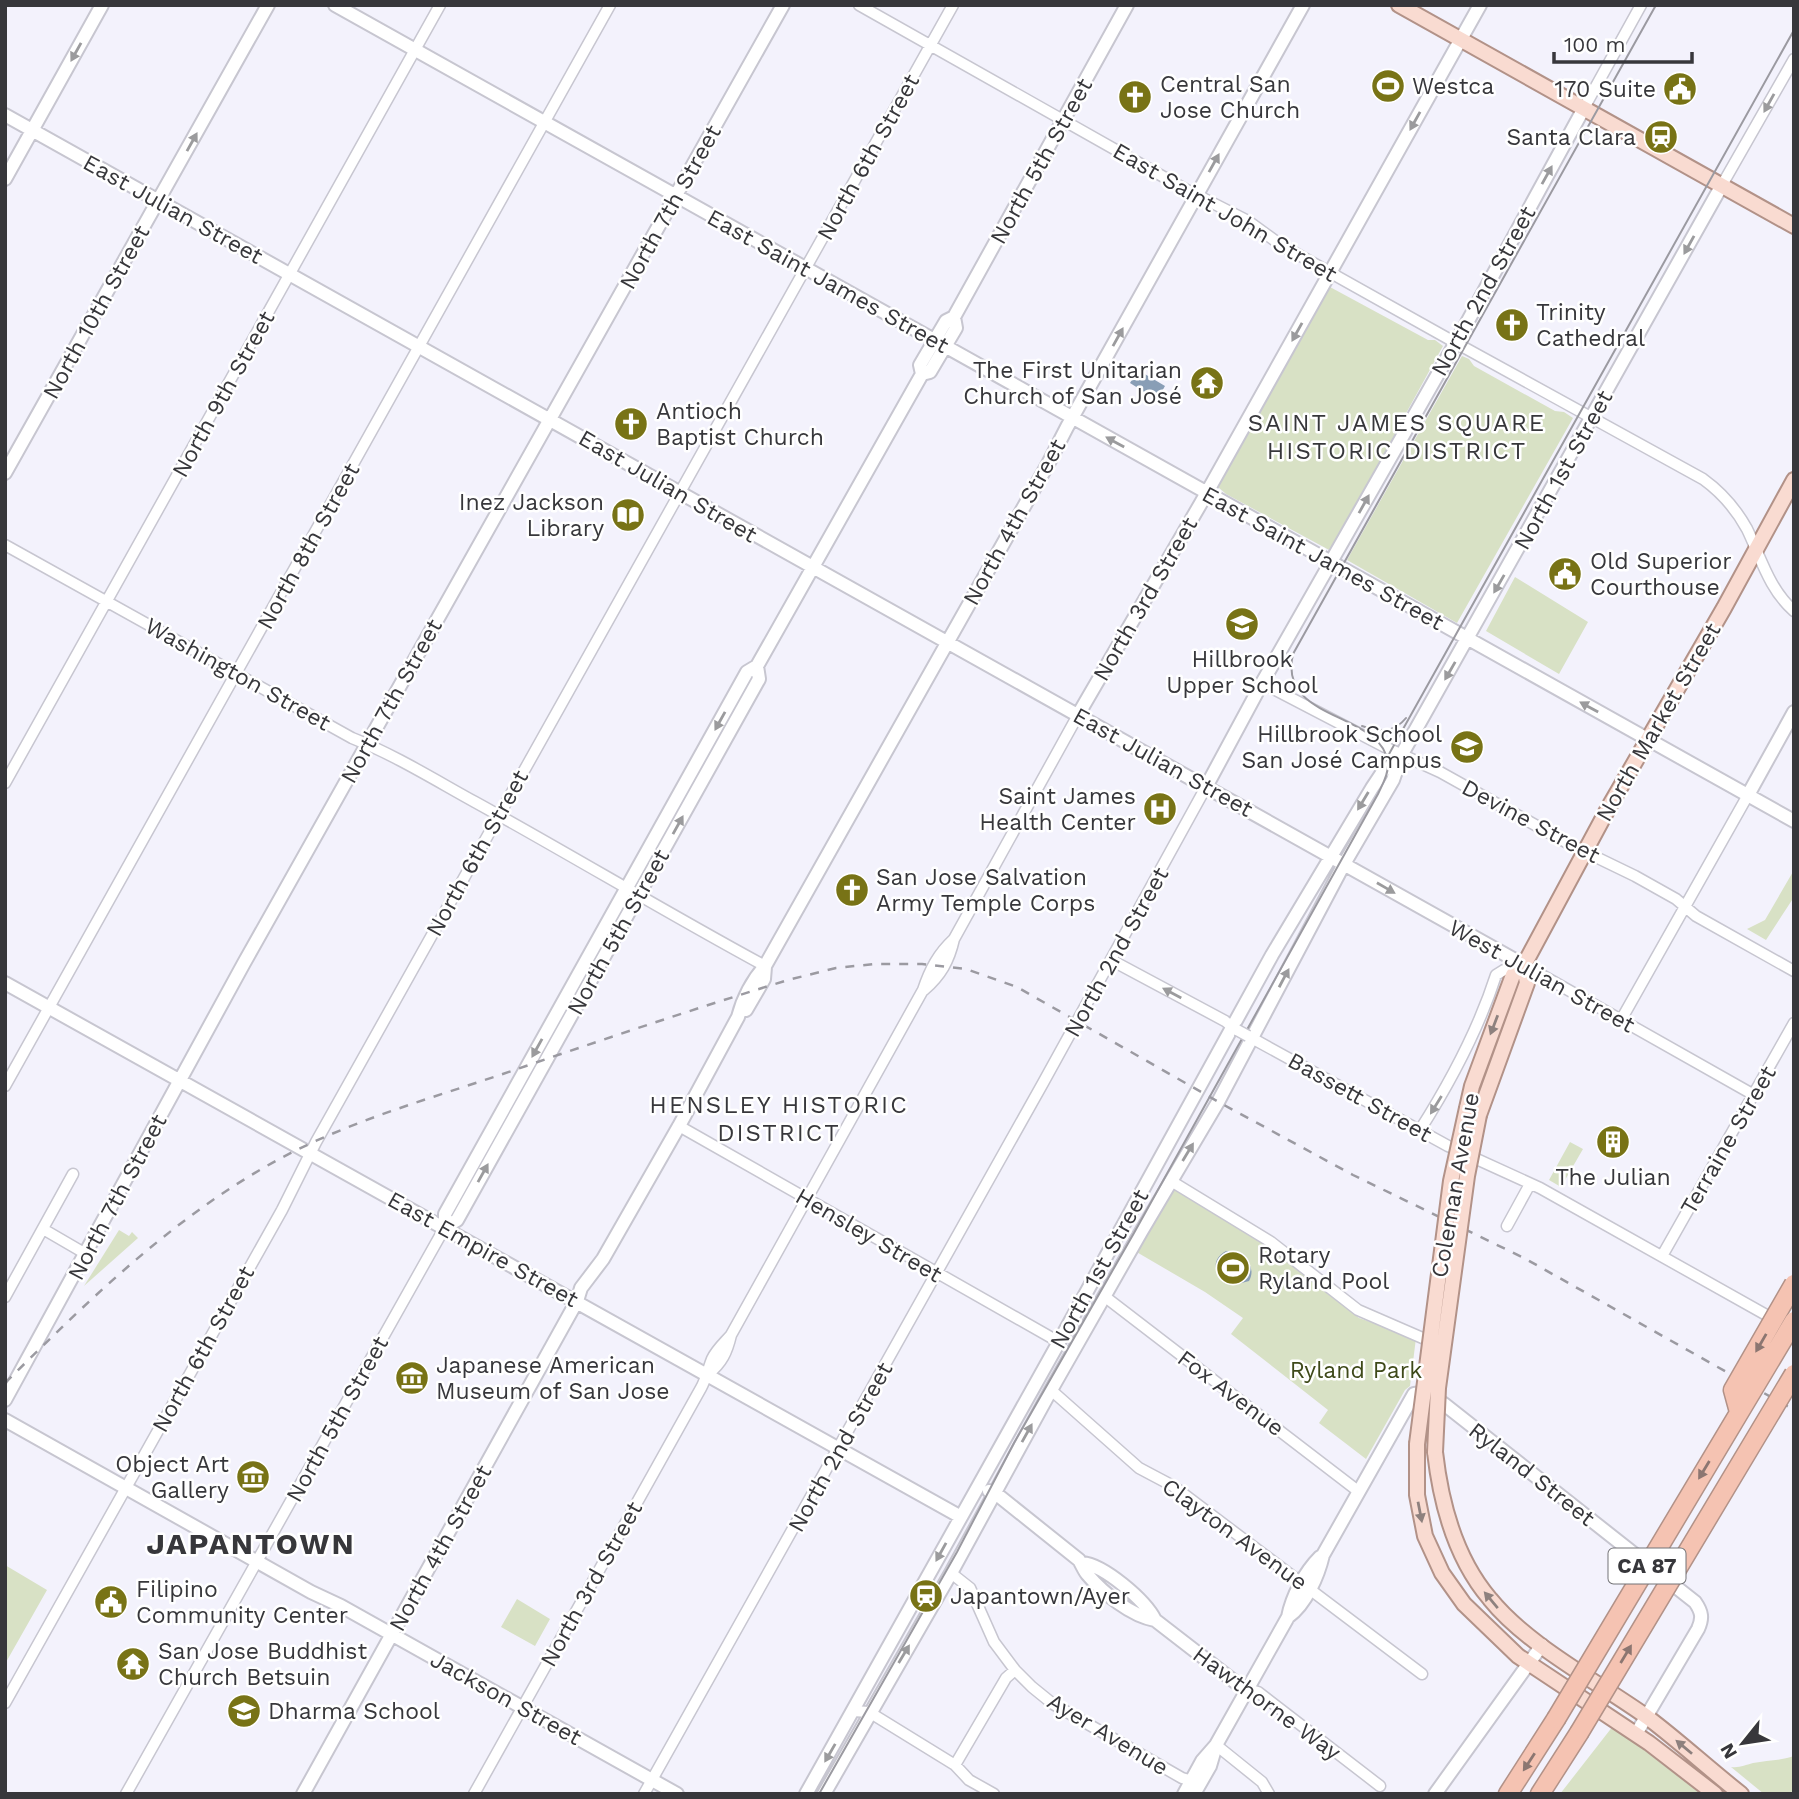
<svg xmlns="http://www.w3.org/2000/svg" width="1799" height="1799" viewBox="0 0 1799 1799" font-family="'Work Sans',sans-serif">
<rect width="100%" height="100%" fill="#f3f2fc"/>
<!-- green -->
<path fill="#d8e1c5" d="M1330 287 1428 340H1435L1443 346 1404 417 1401 428 1331 551 1226 494 1218 487Z
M1462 356 1469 359 1474 366 1555 411 1564 412 1573 418 1457 623 1347 560Z
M1515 577 1588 622 1559 674 1486 631Z
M1794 870V897L1766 940 1747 929 1765 920Z
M1570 1142 1583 1149 1561 1187 1549 1180Z
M1167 1183 1246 1230 1359 1318 1416 1338 1410 1386 1405 1390 1366 1459 1319 1423 1328 1410 1231 1334 1243 1318 1205 1292 1128 1247Z
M119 1230 129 1236 132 1232 138 1238 84 1286Z
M5 1565 47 1590 5 1664Z
M517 1599 550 1619 535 1646 501 1627Z
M1613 1726 1701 1794H1560Z
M1794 1756V1794H1764L1731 1767C1740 1768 1745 1765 1753 1763 1767 1760 1780 1761 1794 1756Z"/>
<!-- water -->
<path fill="#899eb6" d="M1138 370 1165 386 1157 400 1130 383Z
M1226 1251C1241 1251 1258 1265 1249 1281L1234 1285C1217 1279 1207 1262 1226 1251Z"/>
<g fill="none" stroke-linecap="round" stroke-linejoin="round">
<!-- street casing -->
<g stroke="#c7c6d0" stroke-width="13">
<path id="street" d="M859 5 1185 189 1248 221 1281 245 1456 343 1703 479C1721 492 1736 509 1747 529 1761 558 1769 589 1794 611
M1584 108 1641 5
M1722 185 1794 59
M5 545 352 738C395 755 435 780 475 802 573 856 667 913 765 966
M1262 683 1385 747 1440 772 1571 845 1635 876 1676 899 1696 916 1794 971
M5 783 440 5
M1111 960 1225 1021 1236 1030
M924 990C941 975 949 961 954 939L1078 715
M1621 1020 1748 795
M1248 1036 1448 1146 1540 1188 1777 1321
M5 1086 610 5
M679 1126 1059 1342
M1420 1130C1451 1081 1478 1031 1496 975L1504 970 1524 965 1754 1095
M1171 1181 1271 1242 1358 1310 1434 1343
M1507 1226 1530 1184
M43 1229 86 1254
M1662 1256 1794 1023
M1104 1296 1358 1491
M5 1297 73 1174
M708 1374C722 1363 727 1352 731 1335L923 990C930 969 938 954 954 939
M1051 1390 1139 1468 1173 1486 1422 1674
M951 1573 970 1588 994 1642 1015 1670 1032 1687 1053 1704 1182 1778 1196 1782
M1247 1689 1258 1692 1380 1786
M5 1703 282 1210 316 1142 953 5
M853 1711 869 1712 955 1765 969 1780 994 1794
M1216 1745 1262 1782 1269 1794
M955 1765 1006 1678 1015 1670
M126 1794 445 1227
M474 1794 701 1388C706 1379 708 1369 712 1359 716 1350 724 1343 731 1335
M644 1794 1043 1083 1206 787"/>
</g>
<!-- secondary casing -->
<g stroke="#c7c6d0" stroke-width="16">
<path id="secondary" d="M335 5 1794 821
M5 115 1524 965
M5 179 102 5
M922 374 920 365 946 321 954 317 1127 5
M5 473 268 5
M1078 715 1201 503 1480 5
M1206 787 1262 683 1463 330 1584 108
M1748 795 1794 712
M5 983 961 1517
M746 1010 764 979 765 967
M445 1227V1214L747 672 757 666 922 374 930 372 956 328 954 317
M445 1227 457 1220 759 679 757 666
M5 1400 244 963 783 5
M5 1420 311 1592 341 1606 677 1794
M989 1491 994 1492 1079 1560C1082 1565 1084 1570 1087 1574 1103 1593 1131 1616 1155 1620
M1082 1563C1104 1565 1145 1600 1155 1620L1239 1685 1247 1689
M1288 1617C1306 1604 1318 1576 1323 1555L1414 1394 1422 1393 1444 1404 1695 1602C1702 1612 1703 1618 1698 1629L1636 1734
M303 1794 577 1301 581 1288 603 1259 679 1126 738 1017C743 998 752 981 765 966L1048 464 1067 427 1303 5
M806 1794 1059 1342 1272 955 1372 788 1392 758 1402 754
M824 1794 951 1573 1051 1390 1141 1232 1218 1102 1344 864 1393 780 1402 754 1722 185
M1184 1794 1202 1761 1216 1745 1288 1617C1292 1596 1305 1572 1320 1557
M1194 1794 1210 1766 1215 1749
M1435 1794 1542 1645"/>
</g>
<!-- primary casing -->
<g stroke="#b29288" stroke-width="18">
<path id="primary" d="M1399 5 1794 226
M1467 1108 1472 1086 1513 975 1524 965 1610 805 1724 608 1794 480
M1479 1115 1527 983 1524 965
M1417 1444V1495L1425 1536 1442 1573 1464 1604 1518 1656 1649 1743 1715 1794
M1435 1452C1441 1505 1455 1558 1490 1599 1527 1645 1598 1682 1647 1717 1679 1741 1709 1769 1741 1794"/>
</g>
<!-- highway casing -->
<g stroke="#b29288" stroke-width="21">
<path id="highway" d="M1508 1794 1556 1719
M1540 1794 1579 1733"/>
</g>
<!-- street -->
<use href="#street" stroke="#fff" stroke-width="10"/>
<!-- secondary -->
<use href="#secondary" stroke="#fff" stroke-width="12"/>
<!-- primary -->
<use href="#primary" stroke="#f9dbd1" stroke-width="14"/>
<!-- highway -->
<use href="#highway" stroke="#f5c3b2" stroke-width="18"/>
<!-- tram -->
<path stroke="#9b9aa1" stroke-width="2" d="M1362 726C1379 732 1394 733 1406 718
M1384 763 1794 30
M819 1794 957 1552 1014 1443 1134 1233 1378 794C1382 785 1389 774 1388 763 1382 711 1277 722 1293 654L1656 5"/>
<!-- rail -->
<path stroke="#9b9aa1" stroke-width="2.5" stroke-dasharray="9 9" stroke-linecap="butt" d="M5 1383C86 1303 166 1224 265 1167 346 1120 438 1097 526 1066 613 1036 700 1007 788 980L836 968 874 964H922L966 969 1017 987 1224 1105 1353 1175 1524 1258 1794 1410"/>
<!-- street-bridge casing -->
<g stroke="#c7c6d0" stroke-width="13" stroke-linecap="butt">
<path id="street-bridge" d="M1237 1030 1248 1036"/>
</g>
<!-- primary-bridge casing -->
<g stroke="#b29288" stroke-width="18" stroke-linecap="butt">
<path id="primary-bridge" d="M1417 1444 1451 1181 1467 1108
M1435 1452 1438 1388 1467 1176 1479 1115"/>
</g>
<!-- highway-bridge casing -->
<g stroke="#b29288" stroke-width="21" stroke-linecap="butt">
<path id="highway-bridge" d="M1739 1412 1733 1390 1794 1284
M1556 1719 1794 1321
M1579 1733 1794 1374"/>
</g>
<!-- street-bridge -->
<use href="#street-bridge" stroke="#fff" stroke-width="10"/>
<!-- primary-bridge -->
<use href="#primary-bridge" stroke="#f9dbd1" stroke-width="14"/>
<!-- highway-bridge -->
<use href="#highway-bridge" stroke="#f5c3b2" stroke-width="18"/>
</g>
<!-- one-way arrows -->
<defs><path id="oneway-solid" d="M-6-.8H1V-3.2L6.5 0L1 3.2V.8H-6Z" transform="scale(1.75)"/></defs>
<g fill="#9b9b9d">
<use href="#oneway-solid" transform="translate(76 52) rotate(119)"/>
<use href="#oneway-solid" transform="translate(1769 103) rotate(119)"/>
<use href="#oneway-solid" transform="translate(1415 121) rotate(119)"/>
<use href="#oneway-solid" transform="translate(192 142) rotate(-61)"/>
<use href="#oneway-solid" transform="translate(1214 163) rotate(-61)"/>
<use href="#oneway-solid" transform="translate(1547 175) rotate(-61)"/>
<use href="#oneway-solid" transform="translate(1689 245) rotate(119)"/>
<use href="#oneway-solid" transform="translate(1297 332) rotate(119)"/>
<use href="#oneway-solid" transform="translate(1118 337) rotate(-61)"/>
<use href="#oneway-solid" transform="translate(1115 442) rotate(-151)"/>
<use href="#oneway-solid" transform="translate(1364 504) rotate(-61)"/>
<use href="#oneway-solid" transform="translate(1499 584) rotate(120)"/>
<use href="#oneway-solid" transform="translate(1450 671) rotate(120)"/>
<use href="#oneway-solid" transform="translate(1589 707) rotate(-151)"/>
<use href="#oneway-solid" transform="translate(720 721) rotate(119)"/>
<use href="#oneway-solid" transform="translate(1363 801) rotate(121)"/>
<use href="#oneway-solid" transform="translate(678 825) rotate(-61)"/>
<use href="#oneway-solid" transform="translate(1386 888) rotate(30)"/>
<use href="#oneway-solid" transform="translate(1284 978) rotate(-62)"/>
<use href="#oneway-solid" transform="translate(1172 993) rotate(-152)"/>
<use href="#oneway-solid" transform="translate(537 1048) rotate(119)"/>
<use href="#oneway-solid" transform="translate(1436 1105) rotate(122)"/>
<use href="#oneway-solid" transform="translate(1188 1152) rotate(-59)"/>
<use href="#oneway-solid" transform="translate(483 1173) rotate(-61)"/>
<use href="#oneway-solid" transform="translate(1027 1433) rotate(-61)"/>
<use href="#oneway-solid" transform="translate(941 1552) rotate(119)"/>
<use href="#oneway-solid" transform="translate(904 1654) rotate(-59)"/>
<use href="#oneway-solid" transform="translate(830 1753) rotate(120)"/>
</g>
<g fill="#8e817e">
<use href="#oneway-solid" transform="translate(1494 1025) rotate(111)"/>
<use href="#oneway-solid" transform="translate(1420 1512) rotate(79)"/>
<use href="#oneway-solid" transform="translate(1491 1600) rotate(-130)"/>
<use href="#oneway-solid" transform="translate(1684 1747) rotate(-140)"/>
</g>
<g fill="#8c7671">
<use href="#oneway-solid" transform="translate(1761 1343) rotate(120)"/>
<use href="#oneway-solid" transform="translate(1704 1470) rotate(121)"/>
<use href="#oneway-solid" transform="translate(1626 1654) rotate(-59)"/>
<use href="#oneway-solid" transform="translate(1529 1762) rotate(123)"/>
</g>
<!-- icons -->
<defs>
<g id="stadium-disc" transform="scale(1.75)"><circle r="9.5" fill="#787316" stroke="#fff"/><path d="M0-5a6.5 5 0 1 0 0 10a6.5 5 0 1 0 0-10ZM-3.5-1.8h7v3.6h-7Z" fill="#fff"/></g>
<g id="civic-disc" transform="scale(1.75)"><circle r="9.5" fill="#787316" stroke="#fff"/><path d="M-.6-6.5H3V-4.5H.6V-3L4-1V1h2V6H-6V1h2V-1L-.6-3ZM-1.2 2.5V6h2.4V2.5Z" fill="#fff"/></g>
<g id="church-disc" transform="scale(1.75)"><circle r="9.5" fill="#787316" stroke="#fff"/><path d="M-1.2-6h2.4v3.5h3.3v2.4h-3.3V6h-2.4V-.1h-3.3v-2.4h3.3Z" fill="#fff"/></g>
<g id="station-disc" transform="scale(1.75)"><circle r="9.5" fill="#787316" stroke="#fff"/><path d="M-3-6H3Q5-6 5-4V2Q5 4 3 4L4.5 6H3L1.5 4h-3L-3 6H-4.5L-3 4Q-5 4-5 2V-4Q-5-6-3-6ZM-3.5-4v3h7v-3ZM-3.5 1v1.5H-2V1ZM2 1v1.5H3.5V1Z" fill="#fff"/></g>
<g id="temple-disc" transform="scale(1.75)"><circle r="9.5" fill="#787316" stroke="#fff"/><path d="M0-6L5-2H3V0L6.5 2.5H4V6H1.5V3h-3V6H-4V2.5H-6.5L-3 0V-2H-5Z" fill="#fff"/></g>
<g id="library-disc" transform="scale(1.75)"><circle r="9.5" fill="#787316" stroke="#fff"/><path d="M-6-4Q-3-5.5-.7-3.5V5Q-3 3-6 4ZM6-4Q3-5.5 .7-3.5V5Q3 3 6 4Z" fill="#fff"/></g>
<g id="school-disc" transform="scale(1.75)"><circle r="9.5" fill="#787316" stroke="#fff"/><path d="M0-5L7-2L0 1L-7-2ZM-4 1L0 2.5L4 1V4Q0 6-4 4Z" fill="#fff"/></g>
<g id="hospital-disc" transform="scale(1.75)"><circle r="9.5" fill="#787316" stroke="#fff"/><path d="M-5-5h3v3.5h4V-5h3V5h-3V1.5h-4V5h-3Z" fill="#fff"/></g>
<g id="building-disc" transform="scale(1.75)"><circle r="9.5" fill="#787316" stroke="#fff"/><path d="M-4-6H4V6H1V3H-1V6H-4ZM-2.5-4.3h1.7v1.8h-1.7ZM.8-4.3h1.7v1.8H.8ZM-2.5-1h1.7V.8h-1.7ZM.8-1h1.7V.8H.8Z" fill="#fff"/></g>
<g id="museum-disc" transform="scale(1.75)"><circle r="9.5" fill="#787316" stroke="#fff"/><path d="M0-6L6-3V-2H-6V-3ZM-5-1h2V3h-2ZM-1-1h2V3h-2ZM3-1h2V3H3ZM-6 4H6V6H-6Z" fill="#fff"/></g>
</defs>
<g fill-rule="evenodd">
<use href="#stadium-disc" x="1388" y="86"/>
<use href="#civic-disc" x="1680" y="89"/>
<use href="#church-disc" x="1135" y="97"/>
<use href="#station-disc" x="1661" y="137"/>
<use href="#church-disc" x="1512" y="325"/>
<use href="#temple-disc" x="1207" y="383"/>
<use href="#church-disc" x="631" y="424"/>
<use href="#library-disc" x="628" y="515"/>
<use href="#civic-disc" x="1565" y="574"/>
<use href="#school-disc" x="1242" y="624"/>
<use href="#school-disc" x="1467" y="747"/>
<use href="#hospital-disc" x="1160" y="809"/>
<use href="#church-disc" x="852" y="890"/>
<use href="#building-disc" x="1613" y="1142"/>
<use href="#stadium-disc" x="1233" y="1268"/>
<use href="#museum-disc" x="412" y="1378"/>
<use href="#museum-disc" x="253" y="1477"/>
<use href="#station-disc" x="926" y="1596"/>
<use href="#civic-disc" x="111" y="1602"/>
<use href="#temple-disc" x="133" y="1664"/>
<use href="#school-disc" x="244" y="1711"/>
</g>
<g text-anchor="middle" stroke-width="5" stroke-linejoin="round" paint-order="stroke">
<!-- shield labels -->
<rect fill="#fff" stroke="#737376" stroke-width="2" x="1608.5" y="1548.5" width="77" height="35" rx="5"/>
<g font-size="21" font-weight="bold" fill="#37373b">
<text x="1647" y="1573">CA 87</text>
</g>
<!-- poi labels -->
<g font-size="23" fill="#37373b" stroke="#fff" text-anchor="start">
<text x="1160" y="92">Central San<tspan x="1160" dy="26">Jose Church</tspan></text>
<text x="1412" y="94">Westca</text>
<text x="1656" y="97" text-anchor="end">170 Suite</text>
<text x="1636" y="145" text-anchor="end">Santa Clara</text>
<text x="1536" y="320">Trinity<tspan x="1536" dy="26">Cathedral</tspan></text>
<text x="1182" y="378" text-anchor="end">The First Unitarian<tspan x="1182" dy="26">Church of San José</tspan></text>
<text x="656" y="419">Antioch<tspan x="656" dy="26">Baptist Church</tspan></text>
<text x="604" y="510" text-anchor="end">Inez Jackson<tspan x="604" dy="26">Library</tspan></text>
<text x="1590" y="569">Old Superior<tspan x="1590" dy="26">Courthouse</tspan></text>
<text x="1242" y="667" text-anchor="middle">Hillbrook<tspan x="1242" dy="26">Upper School</tspan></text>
<text x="1442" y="742" text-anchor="end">Hillbrook School<tspan x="1442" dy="26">San José Campus</tspan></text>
<text x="1136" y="804" text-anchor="end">Saint James<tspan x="1136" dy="26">Health Center</tspan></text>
<text x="876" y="885">San Jose Salvation<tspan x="876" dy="26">Army Temple Corps</tspan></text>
<text x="1613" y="1185" text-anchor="middle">The Julian</text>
<text x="1258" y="1263">Rotary<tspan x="1258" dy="26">Ryland Pool</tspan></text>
<text x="436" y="1373">Japanese American<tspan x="436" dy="26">Museum of San Jose</tspan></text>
<text x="229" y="1472" text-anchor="end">Object Art<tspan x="229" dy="26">Gallery</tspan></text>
<text x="136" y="1597">Filipino<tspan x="136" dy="26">Community Center</tspan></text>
<text x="950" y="1604">Japantown/Ayer</text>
<text x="158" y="1659">San Jose Buddhist<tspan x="158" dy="26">Church Betsuin</tspan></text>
<text x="268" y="1719">Dharma School</text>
</g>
<!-- street labels -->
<g font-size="23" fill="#37373b" stroke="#fff">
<text transform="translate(868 157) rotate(-61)" y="8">North 6th Street</text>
<text transform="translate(1041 161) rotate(-61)" y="8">North 5th Street</text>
<text transform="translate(670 207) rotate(-61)" y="8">North 7th Street</text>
<text transform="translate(173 209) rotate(29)" y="8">East Julian Street</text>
<text transform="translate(1225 212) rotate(30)" y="8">East Saint John Street</text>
<text transform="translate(828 281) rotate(29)" y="8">East Saint James Street</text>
<text transform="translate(1483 291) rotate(-61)" y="8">North 2nd Street</text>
<text transform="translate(96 312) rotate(-61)" y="8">North 10th Street</text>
<text transform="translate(223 394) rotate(-61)" y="8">North 9th Street</text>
<text transform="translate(1563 470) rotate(-61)" y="8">North 1st Street</text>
<text transform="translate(668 486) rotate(30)" y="8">East Julian Street</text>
<text transform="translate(1014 522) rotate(-61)" y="8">North 4th Street</text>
<text transform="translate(308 546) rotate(-61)" y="8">North 8th Street</text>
<text transform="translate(1323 558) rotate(29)" y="8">East Saint James Street</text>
<text transform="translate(1145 599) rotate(-60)" y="8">North 3rd Street</text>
<text transform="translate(238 674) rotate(29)" y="8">Washington Street</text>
<text transform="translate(391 701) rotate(-61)" y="8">North 7th Street</text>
<text transform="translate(1658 722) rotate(-60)" y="8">North Market Street</text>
<text transform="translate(1163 762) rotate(29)" y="8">East Julian Street</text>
<text transform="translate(1531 821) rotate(28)" y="8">Devine Street</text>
<text transform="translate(477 853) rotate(-61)" y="8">North 6th Street</text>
<text transform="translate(618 932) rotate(-61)" y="8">North 5th Street</text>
<text transform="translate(1116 952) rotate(-61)" y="8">North 2nd Street</text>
<text transform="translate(1542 976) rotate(29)" y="8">West Julian Street</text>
<text transform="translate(1360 1097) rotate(29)" y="8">Bassett Street</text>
<text transform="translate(1728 1140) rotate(-60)" y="8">Terraine Street</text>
<text transform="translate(1455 1185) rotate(-80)" y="8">Coleman Avenue</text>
<text transform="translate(117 1197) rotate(-62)" y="8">North 7th Street</text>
<text transform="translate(869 1235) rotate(30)" y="8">Hensley Street</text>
<text transform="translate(483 1249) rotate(29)" y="8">East Empire Street</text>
<text transform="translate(1099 1269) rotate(-61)" y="8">North 1st Street</text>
<text transform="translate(203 1349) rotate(-61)" y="8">North 6th Street</text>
<text transform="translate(1231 1393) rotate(37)" y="8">Fox Avenue</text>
<text transform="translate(337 1419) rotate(-61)" y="8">North 5th Street</text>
<text transform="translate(840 1447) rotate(-61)" y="8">North 2nd Street</text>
<text transform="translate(1532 1474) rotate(38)" y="8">Ryland Street</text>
<text transform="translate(1235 1534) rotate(36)" y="8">Clayton Avenue</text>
<text transform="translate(440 1548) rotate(-61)" y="8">North 4th Street</text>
<text transform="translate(591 1584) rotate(-61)" y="8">North 3rd Street</text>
<text transform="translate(506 1698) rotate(29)" y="8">Jackson Street</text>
<text transform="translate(1267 1703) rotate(36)" y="8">Hawthorne Way</text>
<text transform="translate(1108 1734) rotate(31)" y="8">Ayer Avenue</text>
</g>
<!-- park labels -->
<g font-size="23" fill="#3e4919" stroke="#fff">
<text x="1356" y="1378">Ryland Park</text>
</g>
<!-- neighbourhood labels -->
<g font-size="24" letter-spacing="2" fill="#37373b" stroke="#fff">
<text x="1397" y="431">SAINT JAMES SQUARE<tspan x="1397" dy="28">HISTORIC DISTRICT</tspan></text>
<text x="779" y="1113">HENSLEY HISTORIC<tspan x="779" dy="28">DISTRICT</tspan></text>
</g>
<!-- district labels -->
<g font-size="30" font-weight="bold" letter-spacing="2" fill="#37373b" stroke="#fff">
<text x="251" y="1554">JAPANTOWN</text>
</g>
</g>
<!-- border -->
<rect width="1799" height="1799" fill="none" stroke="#37373b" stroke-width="14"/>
<!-- north arrow -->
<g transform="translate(1743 1743) rotate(240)" stroke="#ffffff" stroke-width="5" paint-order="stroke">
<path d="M0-5L12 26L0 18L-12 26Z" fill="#37373b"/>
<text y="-10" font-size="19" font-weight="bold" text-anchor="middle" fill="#37373b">N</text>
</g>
<!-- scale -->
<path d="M1554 52v10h138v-10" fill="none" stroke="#37373b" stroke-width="3.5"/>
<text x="1564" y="52" font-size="21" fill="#37373b" stroke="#ffffff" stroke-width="5" paint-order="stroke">100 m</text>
</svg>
